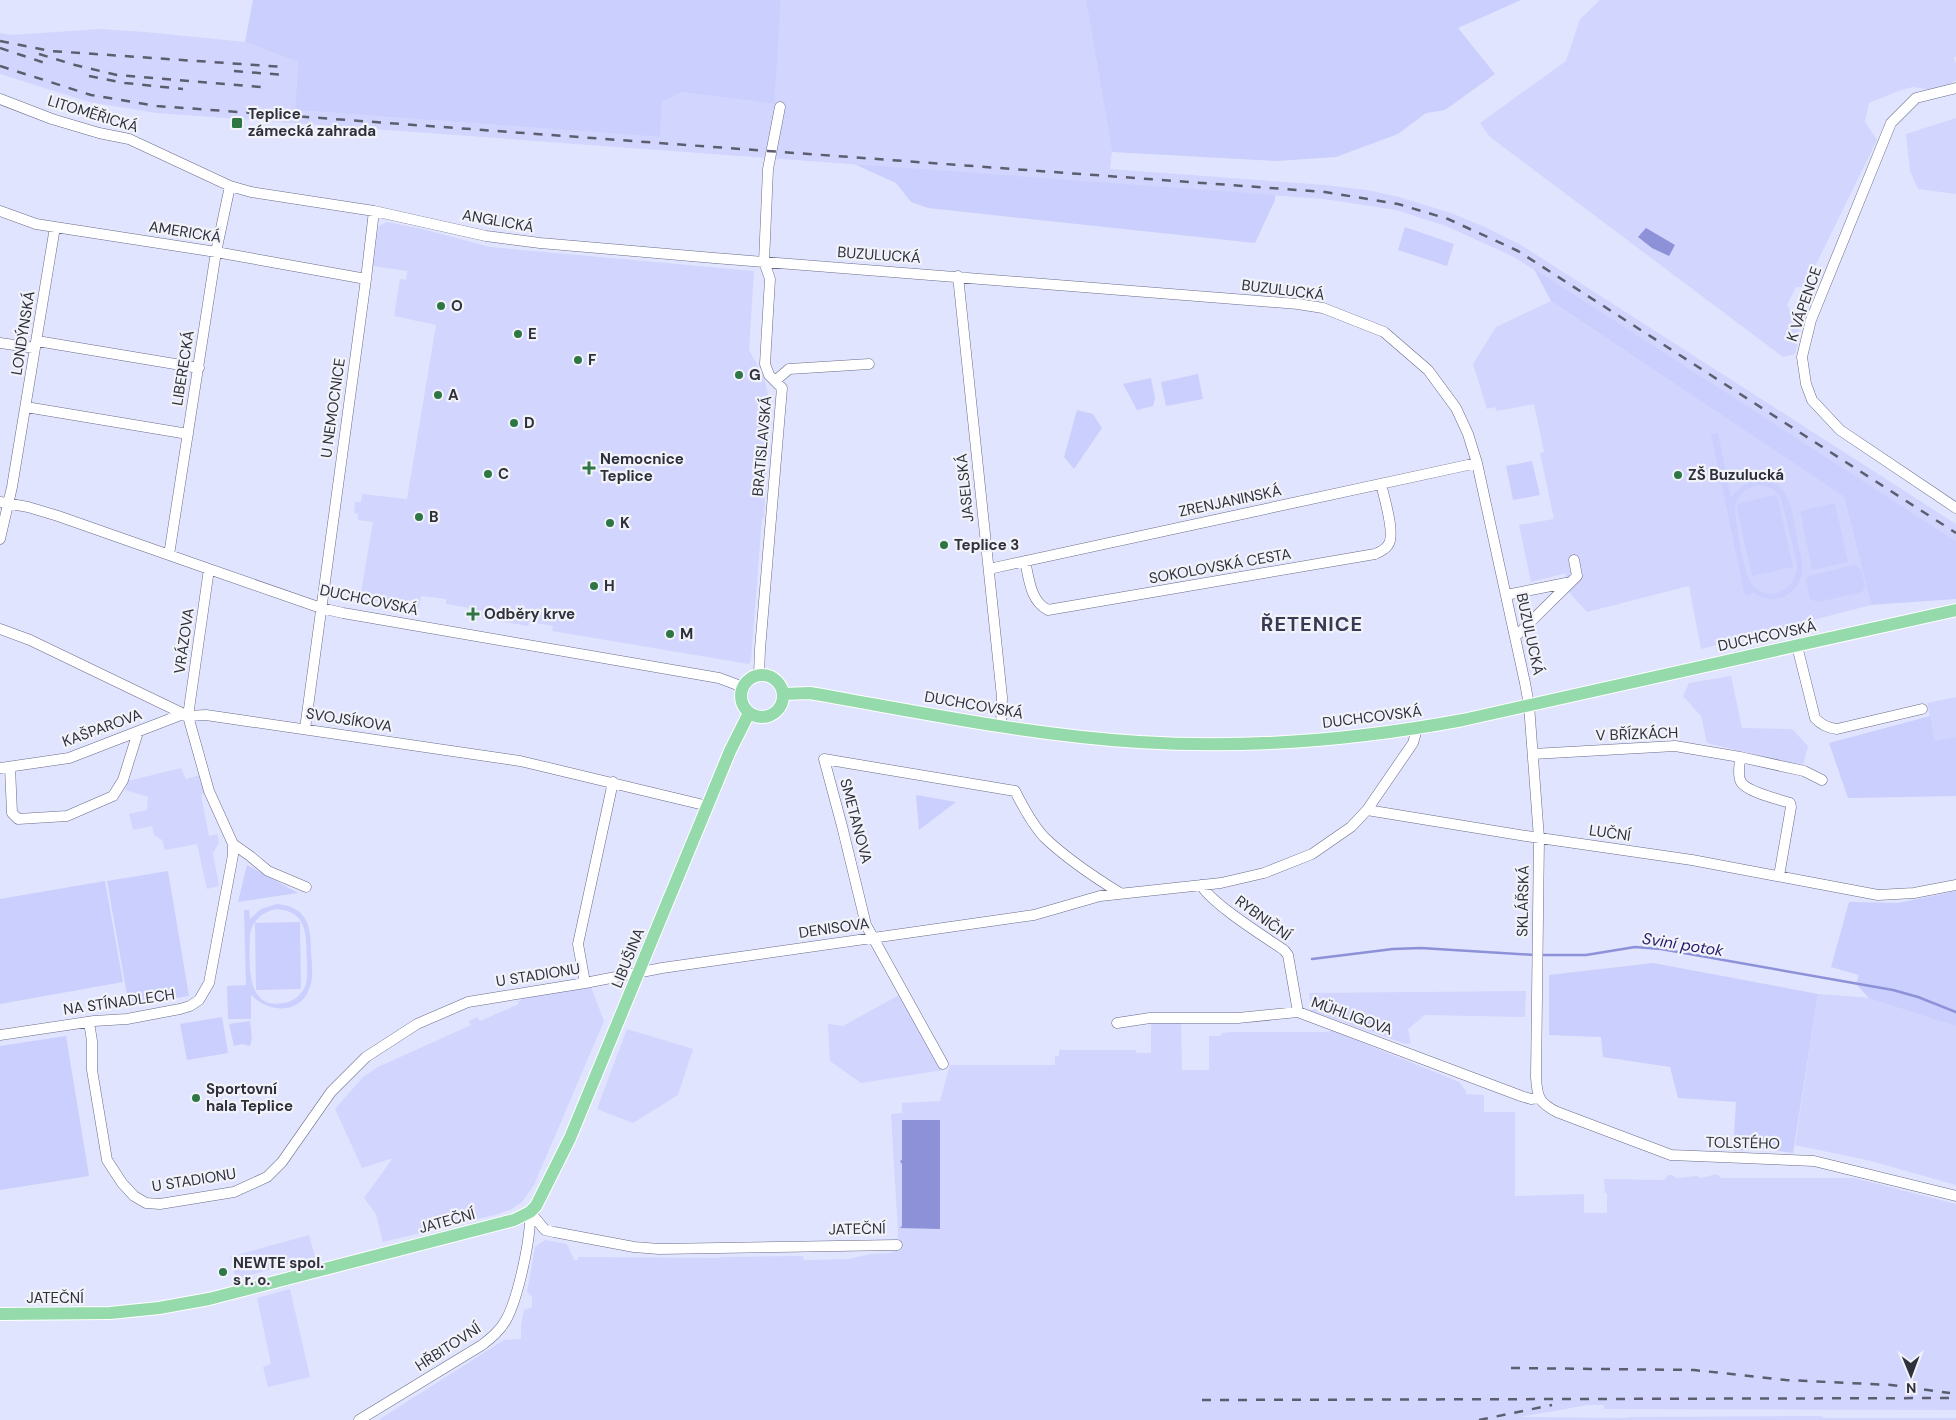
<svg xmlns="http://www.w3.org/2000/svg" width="1956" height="1420" viewBox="0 0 1956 1420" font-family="'DM Sans',sans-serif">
<rect width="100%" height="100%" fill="#e1e4fe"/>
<!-- built -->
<path fill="#d2d5fd" d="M781 0H1086L1112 152 1110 169 1325 185 1367 190 1399 197 1451 213 1487 228 1521 245 1956 524V541L1514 257 1446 226 1396 210 1324 199 156 113 89 102 0 74V33L12 35 100 29 145 32 245 42 298 62 295 110 659 137 662 102 682 92 773 104Z
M1600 0H1956V56L1954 59 1956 63V80L1945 87 1932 90 1913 87 1901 90 1869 103 1865 122 1877 140 1805 287H1796L1787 305 1795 318 1800 333 1795 354 1783 357 1490 137 1480 123 1566 61 1580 19Z
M1956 118V194L1918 189 1910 171 1906 134Z
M387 222 422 229 490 247 754 271 749 350 764 377 772 411 767 443 764 518H762L751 660 749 664 552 631 553 626 529 622 528 626 469 616 470 608 446 604V599L421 596 419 608 360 598 373 522 358 520V514L354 513 355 502H361L362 494 407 499 436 325 394 316 400 279 406 280 407 271 373 266 378 229 380 225Z
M1551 301 1844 497 1871 605 1701 649 1689 586 1587 612 1564 587 1566 573 1531 582 1519 525 1554 519 1540 453 1544 452 1534 404 1497 411 1495 407 1487 409 1473 364 1496 327Z
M1731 676 1742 728 1792 729 1808 746 1803 766 1707 743 1701 716 1683 696 1689 683Z
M1956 697V737L1935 741 1927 703Z
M181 768 186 779 200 775 205 793 201 795 209 836 217 834 219 843 213 853 219 886 207 889 197 844 165 850 162 840 154 835 152 826 133 830 129 814 147 810 148 797 125 790 128 781Z
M591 987 604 1021 534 1185 522 1202 510 1210 494 1215 383 1242 376 1214 364 1198 393 1158 362 1168 335 1109 363 1077 378 1067 471 1025 469 1021 477 1017 480 1021 519 1004 518 1002 525 997Z
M1526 991 1525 1017 1425 1015 1408 1029 1411 1043 1406 1044 1311 1011 1309 993Z
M901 994 943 1070 861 1083 830 1061 828 1024 843 1026Z
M1818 994 1872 998 1956 1026V1185L1871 1161 1795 1145Z
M1151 1022H1181L1182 1070H1209V1036H1221V1033L1234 1032H1328L1331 1030 1459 1082 1466 1091V1094L1484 1095V1112H1515V1196L1584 1194V1213H1607V1193H1605L1604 1179 1664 1180 1668 1175H1672L1676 1178 1697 1176 1701 1178 1717 1174 1721 1178H1854L1956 1204V1410L1604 1409V1405H1588L1520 1417 1625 1418 1630 1417 1820 1416 1826 1418H1956V1420H381L380 1419 504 1340 521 1339V1325L524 1310 532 1307V1296L527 1292 535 1247 545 1240 567 1244 574 1260H578V1257L720 1258V1257L803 1256 804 1260 849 1259 870 1254 891 1253 897 1249 898 1232 891 1114 902 1113V1103L940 1101 950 1065H1055V1056H1059V1050H1136V1053H1151Z
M627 1029 693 1049 678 1095 633 1123 597 1109Z
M309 1235 315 1257 236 1279 230 1257Z
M290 1289 310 1377 268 1387 263 1367 271 1364 257 1298Z"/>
<!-- green -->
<path fill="#cacffd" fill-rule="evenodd" d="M253 0H781L774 104 682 92 662 102 660 137 295 110 298 62 245 42Z
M1086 0H1521L1458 28 1495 74 1445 110 1426 113 1398 134 1336 157 1276 161 1112 152Z
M854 164 1275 195V200L1255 243 928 208 911 202 896 183Z
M1405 227 1454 244 1447 266 1398 250Z
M1534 269 1956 541V599L1871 605 1844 497 1551 301Z
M1198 374 1203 399 1166 406 1161 382Z
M1151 378 1155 398 1153 406 1137 410 1123 384Z
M1077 410 1093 414 1102 428 1074 469 1064 457Z
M1718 433 1731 498C1745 478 1774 471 1787 497 1793 509 1794 525 1797 539 1799 551 1805 565 1801 577 1798 587 1790 595 1780 598 1770 601 1760 598 1751 591L1752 594 1745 596 1711 434ZM1761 485 1773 489 1781 498 1797 564C1798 591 1765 606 1750 581 1742 567 1738 531 1735 514 1734 497 1744 487 1761 485Z
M1532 461 1540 495 1513 500 1506 466Z
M1776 495 1778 499 1793 567 1752 576 1737 508 1739 503Z
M1835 503 1848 562 1812 570 1800 511Z
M1855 565 1861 569 1865 587 1862 592 1818 602 1810 599 1806 581 1808 576Z
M1930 716 1935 741 1956 737V796L1848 798 1829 743Z
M916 795 956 802 919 830Z
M247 865 298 893 238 902Z
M168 871 189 996 129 1006 107 881Z
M105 881 123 982 0 1004V899Z
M1956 891V1026L1869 998 1856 984 1859 975 1831 967 1849 902 1898 903Z
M277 904C308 907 311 926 311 953 312 963 313 974 311 983 304 1014 271 1015 251 995V1019H228L227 986 246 985 244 910H249L250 919 261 909ZM276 909C308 911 306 935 307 960 307 969 308 979 305 987 301 995 293 1002 284 1003 243 1011 250 958 250 933 254 920 262 912 276 909Z
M300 922 301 989 256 990 255 923Z
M1653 963 1818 994 1793 1153 1763 1149 1733 1151 1736 1102 1678 1098 1670 1067 1603 1057 1601 1037 1549 1035V975Z
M222 1017 228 1053 187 1060 180 1024Z
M250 1021 252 1038 250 1046 242 1044 234 1046 229 1024Z
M66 1036 89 1176 0 1190V1046Z"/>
<!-- water -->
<path fill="#8d91d8" d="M1646 228 1675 245 1669 256 1652 248 1638 237Z
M902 1120H940V1229L900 1228 902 1226V1164L900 1161 902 1160Z"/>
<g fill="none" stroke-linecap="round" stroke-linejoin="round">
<!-- stream -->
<path stroke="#8d91d8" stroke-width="2.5" d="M1541 955H1586L1635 947 1661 949 1893 990 1918 997 1956 1012
M1312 959 1393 949 1421 948 1535 955"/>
<!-- minor casing -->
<g stroke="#696c88" stroke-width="11">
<path id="minor" d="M1956 88 1916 98 1891 123 1811 320 1802 357 1806 384 1812 400 1840 430 1956 508
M0 99 52 119 99 133 129 139 230 186 251 192 374 211 486 236 540 243 714 258 1298 304 1323 308 1384 332 1428 370 1456 408 1468 434 1477 463 1525 683 1529 705 1539 838 1536 1077C1537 1097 1539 1103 1557 1112L1671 1155 1814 1161 1956 1196
M0 211 36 224 55 227 216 252 366 279
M958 276 1002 697 1001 726
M37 341 199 368
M0 343 35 348
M775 381 789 369 869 364
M26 407 188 434
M0 502 28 507 58 516 209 569 321 608 343 613 719 678 743 687
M0 539 12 487 55 227
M169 555 216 252 230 186
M1025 561C1029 578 1030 601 1048 610L1375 554C1380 552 1385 550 1388 545 1396 535 1384 497 1381 484
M209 569 188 716 209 791 233 844 250 856 268 871 306 887
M989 569 1477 463
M1506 595 1571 582
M0 629 30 640 188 716 206 715 520 761 708 806
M1515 637 1577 576 1574 560
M1797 646 1815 718C1821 725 1827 728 1837 729L1922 709
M759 675 760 649 782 388 769 375 765 364 770 279 764 262 768 169 780 107
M305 729 366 279 374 211
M1533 754 1675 746 1740 757C1740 765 1737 775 1741 782 1747 792 1778 799 1790 803L1791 807 1779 876
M1740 757 1804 771 1822 780
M10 767 12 813 18 819 67 816 113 796 123 780 138 732
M0 768 69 758 183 714
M1367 810 1526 836 1692 860 1878 895 1914 893 1956 885
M1201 885C1212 904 1265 937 1284 950L1288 955 1298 1012
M585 983 578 944 613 782
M89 1022 92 1041V1070L107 1160 122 1183 134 1196 146 1203 160 1204 234 1192 267 1177 282 1162 331 1092 366 1057 417 1024 468 1002 585 983 662 968 1034 915 1100 896 1221 883 1264 873 1312 854 1351 827 1367 810 1413 743 1417 729
M1117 1023 1150 1018H1238L1298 1012 1521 1096 1531 1099 1539 1098
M0 1035 94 1021 127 1019 180 1009 190 1006 199 1000 209 983 233 855V844
M943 1064 866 925 842 826 824 759 1015 791C1023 807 1032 824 1044 837 1067 859 1094 877 1120 893
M530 1212 545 1230 554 1232 634 1247 659 1249 897 1245
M359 1420 482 1345C491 1338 500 1331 506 1320 518 1298 531 1239 530 1213"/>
</g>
<!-- major casing -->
<g stroke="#fff" stroke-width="14">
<path id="major" d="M741 696a21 21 0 1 1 42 0a21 21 0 1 1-42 0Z
M783 694 810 693C919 712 1028 735 1139 742 1248 749 1356 740 1463 720L1956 610
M0 1314 110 1313 159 1308 209 1299 514 1220 530 1212 536 1206 570 1138 730 751 749 713"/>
</g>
<!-- minor -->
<use href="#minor" stroke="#fff" stroke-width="10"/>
<!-- major -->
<use href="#major" stroke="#95daaa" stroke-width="12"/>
<!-- rail -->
<path stroke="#5c5e6e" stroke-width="2.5" stroke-dasharray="9 9" stroke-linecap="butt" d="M0 41 51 51 284 67
M0 48 48 64
M39 54 75 65 117 75 261 87
M0 66 91 95 157 106 1325 192 1398 204 1448 219 1518 251 1956 533
M234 71 284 75
M89 76 125 83 183 89
M1511 1368 1694 1370 1786 1380 1891 1385 1950 1393
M1202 1400 1956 1398
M1479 1420 1552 1405"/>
</g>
<!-- markers -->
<g fill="#2e7744" stroke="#f2f2f9" stroke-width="2">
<rect x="231" y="117" width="12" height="12" rx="2.5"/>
<circle cx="441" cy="306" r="5"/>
<circle cx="518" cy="334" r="5"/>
<circle cx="578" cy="360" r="5"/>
<circle cx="739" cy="375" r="5"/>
<circle cx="438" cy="395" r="5"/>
<circle cx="514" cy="423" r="5"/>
<path d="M586.5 460.5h5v5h5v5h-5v5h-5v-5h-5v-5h5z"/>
<circle cx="488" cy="474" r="5"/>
<circle cx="1678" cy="475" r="5"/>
<circle cx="419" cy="517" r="5"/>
<circle cx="610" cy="523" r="5"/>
<circle cx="944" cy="545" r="5"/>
<circle cx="594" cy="586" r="5"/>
<path d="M470.5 606.5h5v5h5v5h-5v5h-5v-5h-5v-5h5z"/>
<circle cx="670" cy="634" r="5"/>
<circle cx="196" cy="1098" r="5"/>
<circle cx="223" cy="1272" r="5"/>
</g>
<g text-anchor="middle" stroke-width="4.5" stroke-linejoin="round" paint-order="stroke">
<!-- street labels -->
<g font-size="15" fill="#2e303c" stroke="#f2f2f9">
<text transform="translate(93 114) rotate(17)" y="5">LITOMĚŘICKÁ</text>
<text transform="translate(498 221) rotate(10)" y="5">ANGLICKÁ</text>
<text transform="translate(185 232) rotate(9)" y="5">AMERICKÁ</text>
<text transform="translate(879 255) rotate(4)" y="5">BUZULUCKÁ</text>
<text transform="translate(1283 290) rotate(7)" y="5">BUZULUCKÁ</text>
<text transform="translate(1804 304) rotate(-71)" y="5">K VÁPENCE</text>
<text transform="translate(23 333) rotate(-81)" y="5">LONDÝNSKÁ</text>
<text transform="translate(183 368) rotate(-81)" y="5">LIBERECKÁ</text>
<text transform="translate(333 408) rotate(-82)" y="5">U NEMOCNICE</text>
<text transform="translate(762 446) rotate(-85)" y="5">BRATISLAVSKÁ</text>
<text transform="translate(965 488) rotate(-96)" y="5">JASELSKÁ</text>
<text transform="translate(1230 501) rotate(-12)" y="5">ZRENJANINSKÁ</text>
<text transform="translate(1220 566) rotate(-10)" y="5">SOKOLOVSKÁ CESTA</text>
<text transform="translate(369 600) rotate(12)" y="5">DUCHCOVSKÁ</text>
<text transform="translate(1530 634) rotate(78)" y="5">BUZULUCKÁ</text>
<text transform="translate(1767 636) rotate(-12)" y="5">DUCHCOVSKÁ</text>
<text transform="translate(184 641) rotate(-82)" y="5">VRÁZOVA</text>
<text transform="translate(974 705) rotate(10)" y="5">DUCHCOVSKÁ</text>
<text transform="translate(1372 717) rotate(-7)" y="5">DUCHCOVSKÁ</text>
<text transform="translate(349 720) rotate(9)" y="5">SVOJSÍKOVA</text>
<text transform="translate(102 728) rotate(-20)" y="5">KAŠPAROVA</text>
<text transform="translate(1637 734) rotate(-2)" y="5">V BŘÍZKÁCH</text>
<text transform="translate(856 821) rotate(75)" y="5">SMETANOVA</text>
<text transform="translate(1610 833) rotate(8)" y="5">LUČNÍ</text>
<text transform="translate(1523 901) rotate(-89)" y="5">SKLÁŘSKÁ</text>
<text transform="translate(1263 918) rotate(36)" y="5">RYBNIČNÍ</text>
<text transform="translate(834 928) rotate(-8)" y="5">DENISOVA</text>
<text transform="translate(628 958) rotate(-68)" y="5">LIBUŠINA</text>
<text transform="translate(538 975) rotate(-9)" y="5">U STADIONU</text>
<text transform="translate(119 1002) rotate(-8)" y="5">NA STÍNADLECH</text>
<text transform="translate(1352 1016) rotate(20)" y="5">MÜHLIGOVA</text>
<text transform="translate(1743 1143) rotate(1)" y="5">TOLSTÉHO</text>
<text transform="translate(194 1180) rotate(-9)" y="5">U STADIONU</text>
<text transform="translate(447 1221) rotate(-15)" y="5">JATEČNÍ</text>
<text transform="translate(857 1229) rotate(-1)" y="5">JATEČNÍ</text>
<text x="55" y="1303">JATEČNÍ</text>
<text transform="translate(448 1347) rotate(-33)" y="5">HŘBITOVNÍ</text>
</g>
<!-- poi labels -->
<g font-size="15" font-weight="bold" fill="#2e303c" stroke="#f2f2f9" text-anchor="start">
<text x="248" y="119">Teplice<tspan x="248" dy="17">zámecká zahrada</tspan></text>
<text x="451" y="311">O</text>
<text x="528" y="339">E</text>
<text x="588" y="365">F</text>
<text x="749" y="380">G</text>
<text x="448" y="400">A</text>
<text x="524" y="428">D</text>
<text x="600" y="464">Nemocnice<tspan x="600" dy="17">Teplice</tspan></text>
<text x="498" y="479">C</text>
<text x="1688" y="480">ZŠ Buzulucká</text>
<text x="429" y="522">B</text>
<text x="620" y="528">K</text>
<text x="954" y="550">Teplice 3</text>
<text x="604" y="591">H</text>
<text x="484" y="619">Odběry krve</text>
<text x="680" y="639">M</text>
<text x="206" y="1094">Sportovní<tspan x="206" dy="17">hala Teplice</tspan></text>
<text x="233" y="1268">NEWTE spol.<tspan x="233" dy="17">s r. o.</tspan></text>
</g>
<!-- water labels -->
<g font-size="16" font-style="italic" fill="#261a6c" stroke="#f2f2f9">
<text transform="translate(1683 944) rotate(9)" y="6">Sviní potok</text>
</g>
<!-- district labels -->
<g font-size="20" font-weight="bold" letter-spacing="1" fill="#383a54" stroke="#f2f2f9">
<text x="1312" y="631">ŘETENICE</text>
</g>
</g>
<!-- north arrow -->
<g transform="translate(1911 1375) rotate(179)" stroke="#f2f2f9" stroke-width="4" paint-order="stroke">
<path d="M0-4L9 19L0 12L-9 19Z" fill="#2e303c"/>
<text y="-8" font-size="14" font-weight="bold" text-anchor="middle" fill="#2e303c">N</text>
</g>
</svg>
